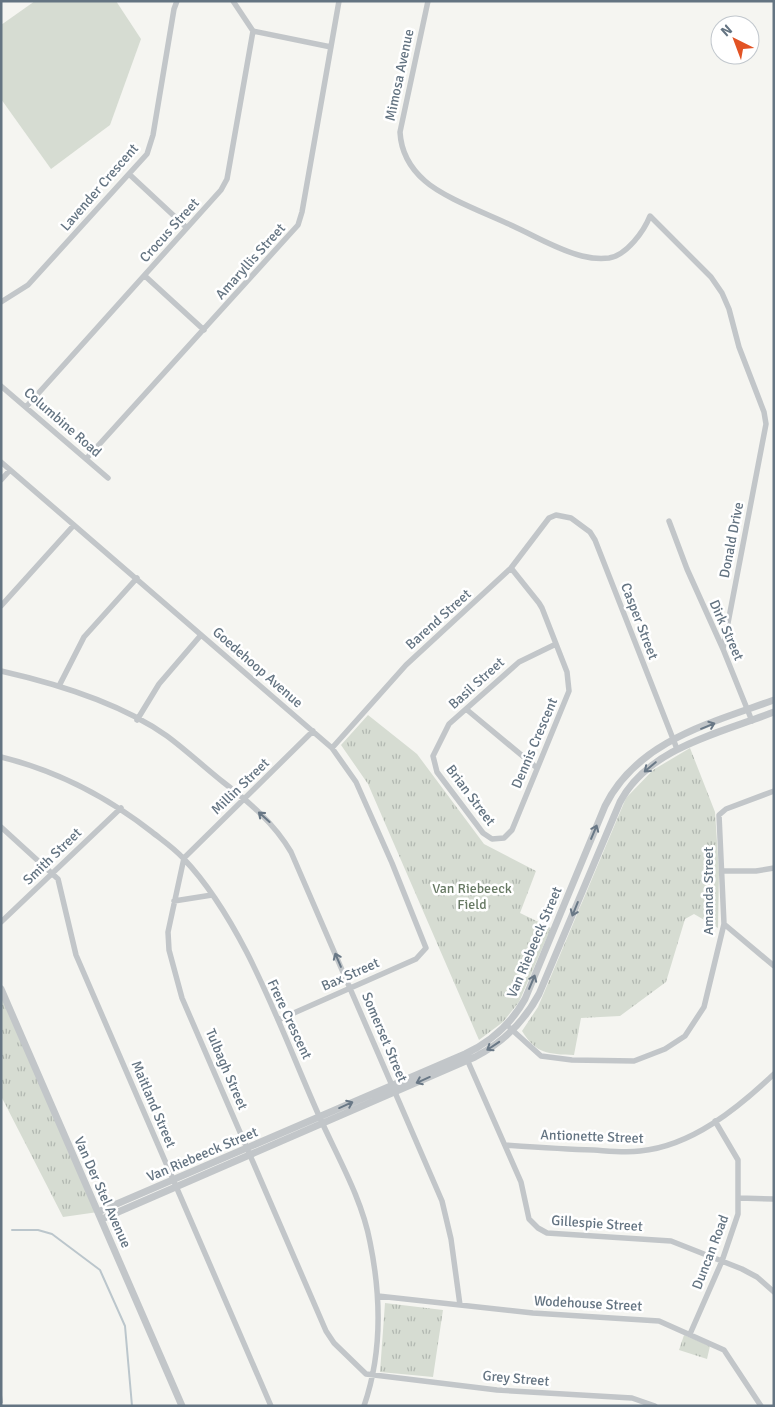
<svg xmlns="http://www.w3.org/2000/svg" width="775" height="1407" viewBox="0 0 775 1407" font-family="Signika,sans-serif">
<defs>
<pattern id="grass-tufts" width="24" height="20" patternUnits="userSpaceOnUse" patternTransform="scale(1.25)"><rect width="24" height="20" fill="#d6dcd2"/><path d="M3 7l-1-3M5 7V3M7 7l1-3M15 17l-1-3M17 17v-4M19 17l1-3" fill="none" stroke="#b1b7b0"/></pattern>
</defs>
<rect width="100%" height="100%" fill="#f5f5f1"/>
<!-- grass -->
<path fill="url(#grass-tufts)" d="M368 715 417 754 484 844 536 871 520 913 551 928 519 1002 503 1022 479 1040 368 784 341 745Z
M690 748 715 812 719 872 718 928 694 914 685 919 666 982 620 1016 581 1018 574 1055C548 1054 536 1054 522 1031L538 1007 626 798 653 770Z
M1 995 98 1212 63 1217 1 1096Z
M385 1303 443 1310 433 1377 380 1372Z
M684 1335 710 1346 707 1359 679 1350Z"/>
<!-- pitch -->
<path fill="#d6dcd2" d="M35 1H116L141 39 110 125 51 169 1 99V25Z"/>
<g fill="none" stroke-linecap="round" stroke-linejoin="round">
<!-- stream -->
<path stroke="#bbc6cc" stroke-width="2" d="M12 1230H38L52 1234 100 1270 125 1326 132 1406"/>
<!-- minor -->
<path stroke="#c2c6c9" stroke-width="5.5" d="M233 1 253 31 331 47
M428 1 400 132C401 151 410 168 425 181 444 198 488 214 513 226 535 236 558 250 582 256 590 258 600 259 609 258 627 255 644 231 650 216L711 277 722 293 729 309 739 347 764 412 766 424 723 649
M129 174 187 228
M145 276 204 330
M1 302 28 285 147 154 153 135 174 9 177 1
M1 386 108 478
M26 407 221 190 227 179 253 31
M86 459 298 225 302 212 339 1
M1 462 332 748 356 782 392 863 426 948 416 959 278 1020
M1 480 10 470
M669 521 687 569 723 649 752 721
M511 568 539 603 542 608 567 672 569 691 512 830 504 838 492 839 483 833 437 772 433 756 449 724 519 662 556 644
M1 606 74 525
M1 671C54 683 122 704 167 736 186 750 204 767 223 782 249 802 274 823 291 852L442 1201 451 1239 460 1305
M59 686 84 637 137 578
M466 709 537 768
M137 720 159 684 201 635
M313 731 184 858 168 932 169 950 182 998 326 1331 334 1343 366 1374 497 1390 632 1398 655 1406
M332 748 406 665 511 568 549 518 556 515 571 518 590 532 595 540 677 749
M1 757C58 771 106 796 152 832 162 840 174 848 183 858 246 924 283 1036 320 1118 338 1158 362 1199 370 1242 381 1296 382 1354 364 1406
M1 827 58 879 76 955 271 1406
M723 871H756L774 868
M174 901 212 895
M1 922 121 808
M724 924 774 966
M510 1028 541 1056 572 1060 634 1061 665 1049 685 1036 704 1007 724 924 719 815 726 809 774 791
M466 1057 521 1182 529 1219 538 1228 547 1233 671 1241 742 1269 757 1277 774 1292
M506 1145C535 1147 565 1149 594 1150 609 1151 625 1153 640 1151 692 1146 738 1108 774 1074
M739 1198 774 1199
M378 1296 533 1313 659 1321 724 1350 761 1406
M690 1334 722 1261 738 1214V1160L715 1121"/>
<!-- tertiary -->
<path stroke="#c2c6c9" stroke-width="7" d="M1 989 182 1406
M98 1212 465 1054C491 1042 511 1024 525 999L605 806C637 741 711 723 774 700
M102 1219 475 1057C504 1042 524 1022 539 994L620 802C649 747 721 733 774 712"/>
<!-- rail -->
<path stroke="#a3a8ae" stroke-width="2" stroke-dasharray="8 4" stroke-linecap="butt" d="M1 1395 2 1406"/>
</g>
<!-- one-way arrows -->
<defs><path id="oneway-shaft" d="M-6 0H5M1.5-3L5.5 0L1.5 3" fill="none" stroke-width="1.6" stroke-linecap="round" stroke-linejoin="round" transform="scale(1.25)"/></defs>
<g stroke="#697886">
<use href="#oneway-shaft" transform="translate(708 726) rotate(-22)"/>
<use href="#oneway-shaft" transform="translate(650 767) rotate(140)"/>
<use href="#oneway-shaft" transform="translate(264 817) rotate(-138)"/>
<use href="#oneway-shaft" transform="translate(594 832) rotate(-67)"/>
<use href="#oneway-shaft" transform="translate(575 909) rotate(112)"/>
<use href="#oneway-shaft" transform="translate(338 960) rotate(-113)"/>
<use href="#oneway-shaft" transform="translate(532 982) rotate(-67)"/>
<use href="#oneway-shaft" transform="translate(493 1046) rotate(146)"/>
<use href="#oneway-shaft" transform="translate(423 1080) rotate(156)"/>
<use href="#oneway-shaft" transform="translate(346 1105) rotate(-24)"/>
</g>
<g text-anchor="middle" stroke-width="5" stroke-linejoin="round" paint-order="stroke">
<!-- street labels -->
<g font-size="14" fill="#647482" stroke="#fff">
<text transform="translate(399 75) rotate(-78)" y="5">Mimosa Avenue</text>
<text transform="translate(99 187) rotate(-49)" y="5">Lavender Crescent</text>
<text transform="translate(169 230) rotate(-48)" y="5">Crocus Street</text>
<text transform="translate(250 261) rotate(-48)" y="5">Amaryllis Street</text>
<text transform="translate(63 422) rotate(41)" y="5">Columbine Road</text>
<text transform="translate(731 540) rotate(-79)" y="5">Donald Drive</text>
<text transform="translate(438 619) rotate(-42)" y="5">Barend Street</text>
<text transform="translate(640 621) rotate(69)" y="5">Casper Street</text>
<text transform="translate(727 630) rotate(66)" y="5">Dirk Street</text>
<text transform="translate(258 667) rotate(41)" y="5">Goedehoop Avenue</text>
<text transform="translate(476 683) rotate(-42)" y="5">Basil Street</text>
<text transform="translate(534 743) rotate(-67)" y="5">Dennis Crescent</text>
<text transform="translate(240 786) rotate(-44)" y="5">Millin Street</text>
<text transform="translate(471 795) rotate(53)" y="5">Brian Street</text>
<text transform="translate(52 856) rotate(-44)" y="5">Smith Street</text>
<text transform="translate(708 891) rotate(-90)" y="5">Amanda Street</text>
<text transform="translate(534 942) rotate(-67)" y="5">Van Riebeeck Street</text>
<text transform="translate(350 974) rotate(-24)" y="5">Bax Street</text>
<text transform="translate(290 1019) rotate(65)" y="5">Frere Crescent</text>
<text transform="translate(385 1037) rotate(67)" y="5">Somerset Street</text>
<text transform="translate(227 1069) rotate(67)" y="5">Tulbagh Street</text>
<text transform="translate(154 1104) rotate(67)" y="5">Maitland Street</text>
<text transform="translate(592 1136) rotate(2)" y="5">Antionette Street</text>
<text transform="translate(202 1154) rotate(-23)" y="5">Van Riebeeck Street</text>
<text transform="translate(103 1192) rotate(66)" y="5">Van Der Stel Avenue</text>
<text transform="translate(597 1223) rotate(4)" y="5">Gillespie Street</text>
<text transform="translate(710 1252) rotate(-69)" y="5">Duncan Road</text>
<text transform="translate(588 1303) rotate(3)" y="5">Wodehouse Street</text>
<text transform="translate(516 1378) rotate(5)" y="5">Grey Street</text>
</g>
<!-- park labels -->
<g font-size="14" fill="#677963" stroke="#fff">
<text x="472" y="893">Van Riebeeck<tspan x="472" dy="16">Field</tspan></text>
</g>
</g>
<!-- border -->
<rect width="775" height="1407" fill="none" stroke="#647482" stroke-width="5"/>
<!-- north arrow -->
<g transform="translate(735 40) rotate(318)"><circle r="24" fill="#ffffff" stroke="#c1c7cd"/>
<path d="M0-4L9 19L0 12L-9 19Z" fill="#e25324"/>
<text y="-8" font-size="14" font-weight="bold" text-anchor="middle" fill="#647482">N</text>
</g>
</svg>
